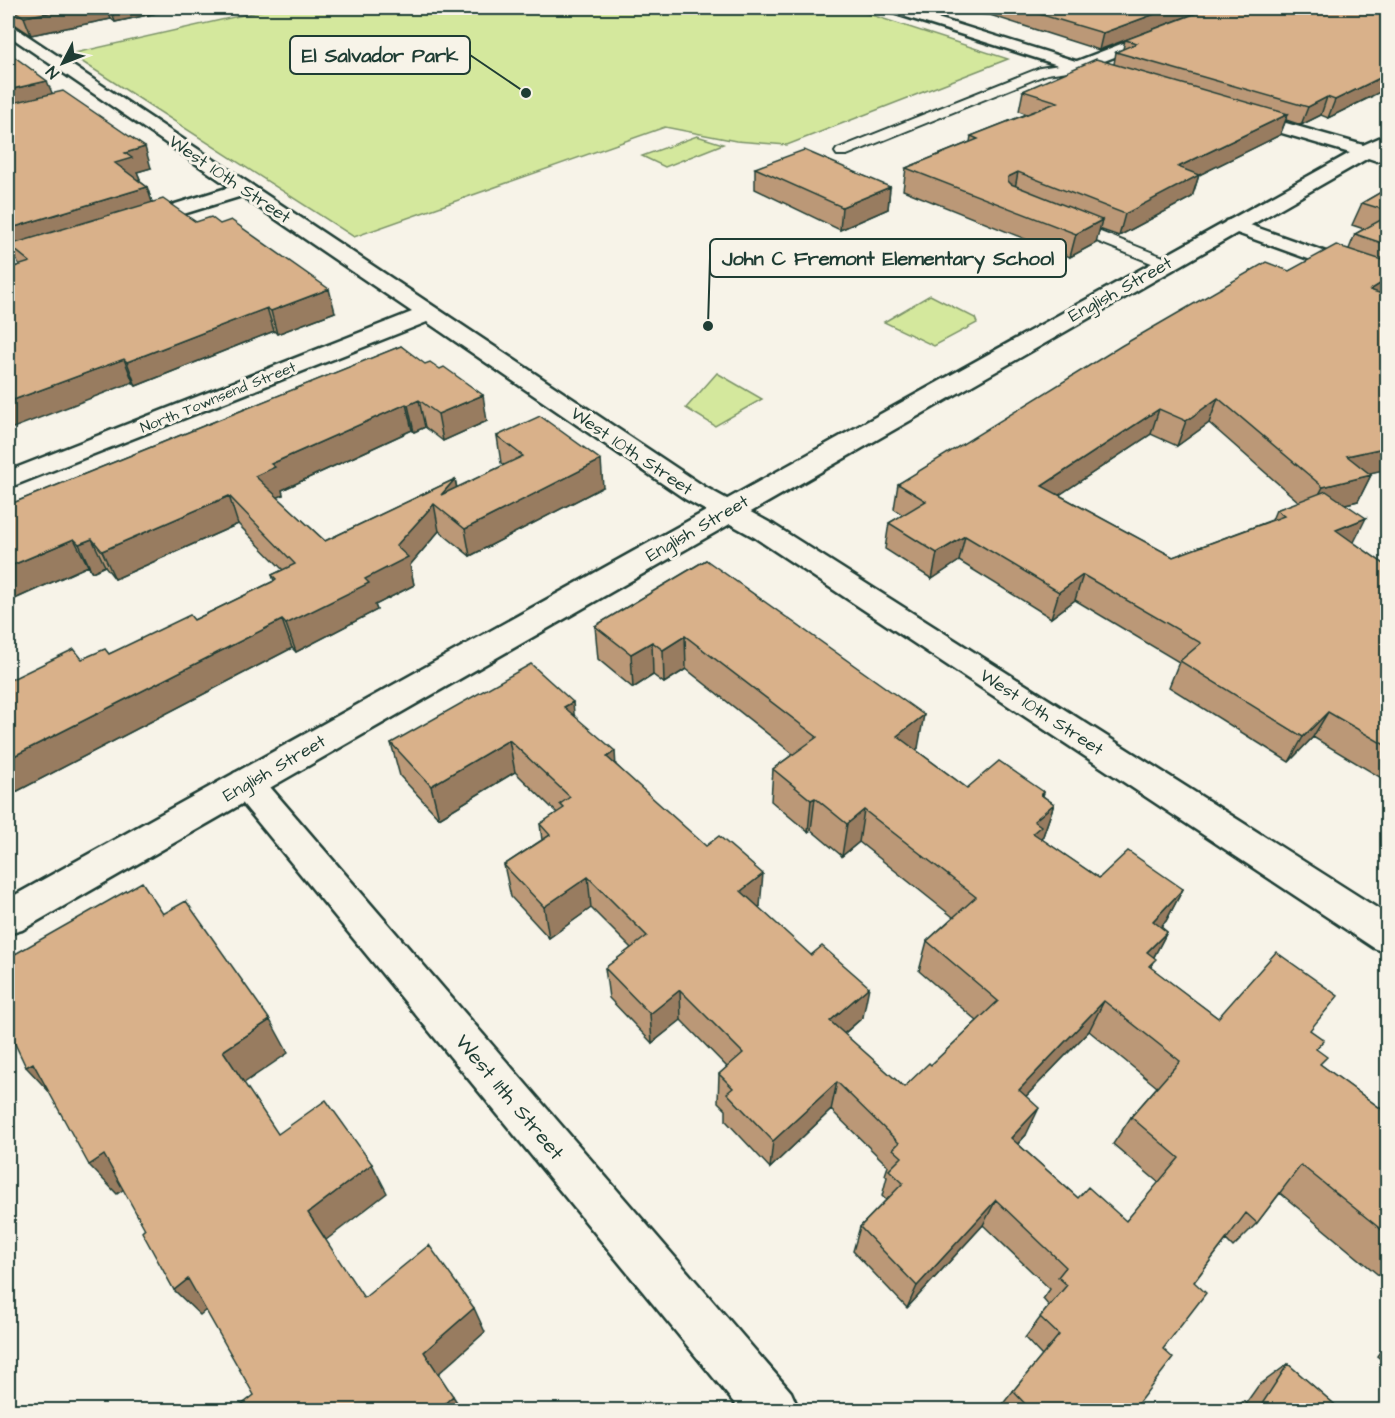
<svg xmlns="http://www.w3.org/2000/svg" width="1395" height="1418" viewBox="0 0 1395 1418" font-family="'Architects Daughter',sans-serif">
<rect width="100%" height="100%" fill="#f7f3e8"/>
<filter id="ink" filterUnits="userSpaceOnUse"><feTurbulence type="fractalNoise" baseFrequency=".0167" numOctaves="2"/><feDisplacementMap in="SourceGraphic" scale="12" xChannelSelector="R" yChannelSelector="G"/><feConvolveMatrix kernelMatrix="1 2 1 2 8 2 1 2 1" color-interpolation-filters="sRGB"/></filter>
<g filter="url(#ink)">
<!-- green -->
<path fill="#d4e89d" stroke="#7a9268" stroke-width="1.5" d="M274 8H850L1008 59 787 145 736 141 665 127 354 237 70 54Z
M697 136 723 144 665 167 642 156Z
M930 295 975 318 977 323 934 346 884 322Z
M717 373 762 399 715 426 686 408Z"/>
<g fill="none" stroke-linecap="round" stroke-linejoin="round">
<!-- lane casing -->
<g stroke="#1f3d34" stroke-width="4">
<path id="lane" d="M1078 62 1082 63 1084 66 1082 69 1047 74 847 155H837L835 152 837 149 1040 68Z
M1065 218 1171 260 1173 263 1171 266H1159L1059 226 1057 223 1059 220Z"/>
</g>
<!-- street casing -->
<g stroke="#1f3d34" stroke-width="5">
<path id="street" d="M1214 8H1233L1231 11 1084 69 1078 71 1070 66 1072 63Z
M8 24 13 26 705 487 774 525 1388 915V953L1374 948 754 537 685 499 427 322 8 488V471L412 312 242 196 141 227H127L124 223 127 219 230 187 8 35Z
M1233 219 1388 274V288L1226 229 1223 225 1226 221Z
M58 240 65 242 68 246 65 250 8 268V255Z
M246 769 258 773 791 1392 799 1410H740L234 793 229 783 234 773Z"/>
</g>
<!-- secondary casing -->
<g stroke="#1f3d34" stroke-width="5">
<path id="secondary" d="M885 8H905L1127 77 1129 80 1127 83H1115L887 11Z
M1240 110 1363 145 1388 134V147L1381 150 1386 155 1383 159 1377 161 1368 158 22 930 8 934V899L1350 153 1234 119 1231 115 1234 111Z"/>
</g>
<!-- lane -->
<use href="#lane" fill="#f7f3e8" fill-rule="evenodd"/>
<!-- street -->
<use href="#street" fill="#f7f3e8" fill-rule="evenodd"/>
<!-- secondary -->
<use href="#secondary" fill="#f7f3e8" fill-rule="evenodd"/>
</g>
<!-- wall -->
<path fill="#bb9877" stroke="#1f3d34" stroke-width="1.5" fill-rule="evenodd" d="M8 8H180L115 22 111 19 31 35 14 24 8 22Z
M954 8H1209L1371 97 1328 118 1321 115 1301 125 1286 120 1280 135 1199 175 1192 197 1119 236 1099 229 1096 243 1070 257 903 190 906 168 970 142 971 136 1027 114 1019 111 1023 91 1114 64 1116 52 1123 49 1125 40 1099 50 990 15 977 14Z
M8 52 52 93 151 168 137 172 140 179 138 180 147 187 152 202 196 222 335 312 277 334 274 331 136 386 19 265 13 253 8 254Z
M755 168 890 187 888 209 840 230 755 189Z
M1388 188V295L1386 296H1388V469L1368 473 1371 475 1358 501 1345 504 1353 542 1388 567V782L1313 737 1289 762 1169 687 1179 662 1075 600 1051 618 959 561 932 579 885 549 889 523 903 515 894 509 898 484 1289 271 1349 249 1355 234 1364 229 1352 225 1362 203ZM1209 423 1299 502 1276 510 1272 520 1173 557 1059 495 1151 434 1177 446Z
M401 346 487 421 443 441 425 427 414 432 412 430 282 490 283 495 277 497 325 541 455 479 457 488 504 465 501 463 497 436 603 487 470 556 439 531 410 565 414 585 375 605 377 610 296 652 292 648 8 796V681L82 659 109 654 194 620 274 581 272 575 283 570 238 524 115 579 105 566 92 572 88 566 8 602V505Z
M706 560 918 748 916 750 967 788 1044 792 1043 796 1054 804 1043 836 1040 838 1099 878 1183 889 1166 921 1160 926 1167 932 1154 957 1151 968 1218 1018 1310 1030 1320 1064 1388 1114V1283L1280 1193 1257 1223 1233 1247 1226 1240 1194 1282 1163 1349 1133 1410H998L1013 1391 1042 1356 1025 1338 1049 1306 1043 1299 1050 1289 983 1225 907 1308 853 1251 860 1227 886 1200 882 1196 887 1177 885 1175 888 1166 831 1110 770 1168 726 1121V1110L718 1102 719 1074 727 1067 681 1020 652 1043 609 998 605 968 631 948 591 908 549 938 511 897 504 865 542 840 540 824 557 813 515 772 439 818 400 776 391 743 574 715 616 765 760 906 758 907 863 1017 844 1034 904 1087 931 1065 977 1021 919 971 927 941 953 917 859 842 842 856 811 830 808 832 771 801 773 769 793 754 686 669 664 683 653 675 633 688 598 659 595 626ZM1089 1031 1157 1087 1131 1117 1113 1144 1159 1183 1126 1221 1078 1198 1018 1144 1026 1135V1096Z
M1388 1340V1365L1377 1356Z
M1288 1364 1341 1410H1231L1244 1401 1246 1403 1258 1386Z"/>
<!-- shaded-wall -->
<path fill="#987c61" stroke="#1f3d34" stroke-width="1.5" d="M73 8H107L111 19 31 35 24 17Z
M111 8H180L115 22Z
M1171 8H1209L1099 50 1103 33Z
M8 32 11 40H8Z
M1388 74V88L1328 118 1335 100Z
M47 81 55 100 8 112V90Z
M1327 97 1321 115 1301 125 1308 107Z
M1288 114 1280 135 1199 175 1192 197 1119 236 1125 214 1178 167Z
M145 147 151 168 137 172 140 179 123 184 115 163 125 153Z
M1018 172 1014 194 1004 199 1008 177Z
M147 187 154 208 9 245 13 253 8 254V229Z
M890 187 888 209 840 230 842 207Z
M1102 220 1096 243 1070 257 1076 234Z
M1388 279V295L1359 313 1370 290Z
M329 289 335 312 277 334 271 311Z
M267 308 274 331 136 386 127 362Z
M124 359 133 382 8 430V402Z
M483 395 487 421 443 441 438 414Z
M1218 398 1209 423 1177 446 1186 421Z
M419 400 425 427 414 432 408 405Z
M406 404 412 430 282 490 283 495 264 504 255 476 271 464Z
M1159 409 1151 434 1035 511 1042 486Z
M1388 447V469L1335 481 1347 456Z
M601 460 603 487 470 556 465 529Z
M1371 475 1358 501 1310 512 1323 487Z
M455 479 460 506 441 495Z
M229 496 238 524 115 579 102 551Z
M434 504 439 531 410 565 414 585 375 605 377 610 296 652 286 624 396 546Z
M1366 518 1353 544 1336 530Z
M965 536 959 561 932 579 937 553Z
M74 539 88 566 8 602V567Z
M92 539 105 566 92 572 79 544Z
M1083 575 1075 600 1051 618 1059 592Z
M282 620 292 648 8 796V759Z
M685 636 686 669 664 683 663 650Z
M652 642 653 675 633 688 631 654Z
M573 702 576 735 564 707Z
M1328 712 1313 737 1289 762 1303 737Z
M924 715 918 748 891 769 897 736Z
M509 740 515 772 439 818 431 786Z
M615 751 617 784 607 757Z
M1044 792 1034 821 1054 804 1043 836 1036 842 1030 858 1033 825 1041 795Z
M815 798 811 830 808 832 811 800Z
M864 810 859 842 842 856 847 824Z
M763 874 760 906 739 923 741 891Z
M588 877 591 908 549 938 544 907Z
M1183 889 1166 921 1137 952 1153 921Z
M1167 932 1151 962 1147 952Z
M869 987 863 1017 825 1050 830 1021Z
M680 990 681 1020 652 1043 650 1014Z
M1104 1001 1089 1031 1006 1117 1019 1090Z
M270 1020 288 1053 244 1083 223 1051Z
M33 1063 55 1098 26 1067Z
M837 1082 831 1110 770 1168 773 1141Z
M1039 1108 1026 1135 998 1164 1011 1138Z
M104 1155 131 1184 117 1194 89 1165Z
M372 1164 387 1193 326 1240 308 1213Z
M996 1200 983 1225 907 1308 917 1286Z
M188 1279 213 1304 200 1315 174 1290Z
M474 1308 485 1332 438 1374 424 1352Z
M453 1396 462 1410H441L440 1408Z"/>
<!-- building -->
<path fill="#d9b18a" stroke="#1f3d34" stroke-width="1.5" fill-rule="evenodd" d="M9 8H73L24 17Z
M1019 8H1171L1103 33Z
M1210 8H1388V74L1335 100 1327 97 1308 107 1116 52 1137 43 1125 40Z
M8 52 47 81 8 90Z
M1096 59 1288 114 1178 167 1199 175 1125 214 1018 172 1008 177V181L1011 184 1102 220 1076 234 906 168 978 139 971 136 1058 102 1023 91Z
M63 91 145 147 125 153 132 158 115 163 147 187 8 229V104Z
M804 150 890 187 842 207 755 168Z
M1388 188V211L1362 203Z
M163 199 196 222 211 217 220 224 231 220 329 289 271 311 267 308 127 362 124 359 8 402V269L30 262 9 245Z
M1388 216V245L1355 234Z
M1336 245 1388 262V279L1370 290 1388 296V447L1347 456 1371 475 1323 487 1218 398 1186 421 1159 409 1042 486 1173 557 1284 516 1276 510 1326 491 1366 518 1336 530 1388 567V747L1328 712 1303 737 1180 661 1201 643 1083 575 1059 592 965 536 937 553 889 523 926 501 898 484 1121 346 1266 262 1289 271Z
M401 346 425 364 430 362 440 369 444 367 483 395 438 414 419 400 408 405 406 404 271 464 275 467 255 476 325 541 455 479 441 495 523 456 497 436 540 416 601 460 465 529 434 504 396 546 408 557 365 579 369 583 286 624 282 620 8 759V681L74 649 82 659 105 649 109 654 190 615 194 620 272 582 276 579 272 575 295 564 229 496 102 551 92 539 79 544 74 539 8 567V505Z
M706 560 924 715 897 736 967 788 999 761 1044 792 1041 795 1054 804 1034 821 1041 826 1033 833 1099 878 1128 851 1183 889 1153 921 1167 932 1147 952 1156 959 1149 966 1218 1018 1276 952 1338 996 1310 1030 1324 1040 1316 1049 1327 1057 1320 1064 1388 1114V1235L1301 1165 1257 1223 1246 1213 1194 1282 1206 1293 1163 1349 1173 1358 1133 1410H1031L1013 1391 1059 1335 1040 1317 1067 1285 1058 1277 1066 1267 996 1200 917 1286 860 1227 903 1183 889 1170 902 1157 893 1149 899 1143 837 1082 773 1141 727 1093 733 1088 719 1074 743 1053 680 990 650 1014 605 968 647 936 588 877 544 907 504 865 550 835 540 824 564 808 560 804 570 797 509 740 431 786 391 743 531 664 573 702 564 707 615 751 607 757 706 846 719 836 763 874 741 891 811 955 822 946 869 987 830 1021 904 1087 929 1063 931 1065 998 1001 927 941 976 897 864 810 847 824 815 798 811 800 773 769 817 737 685 636 663 650 652 642 631 654 595 626ZM1104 1001 1180 1061 1131 1117 1179 1158 1126 1221 1088 1187 1078 1198 1011 1138 1039 1108 1019 1090Z
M142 882 163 914 186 901 270 1020 223 1051 278 1134 326 1100 372 1164 308 1213 364 1298 429 1245 474 1308 424 1352 453 1396 440 1408 441 1410H242L240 1406 254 1395 188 1279 174 1290 142 1232 145 1229 104 1155 89 1165 33 1063 26 1067 8 1029V958Z
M1288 1364 1341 1410H1258Z
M1244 1401 1254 1410H1237Z"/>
</g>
<g text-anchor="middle" stroke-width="6" stroke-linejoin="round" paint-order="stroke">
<!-- far-street labels -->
<g font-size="15" fill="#1f3d34" stroke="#f7f3e8">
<text transform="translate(218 397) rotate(-22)" y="5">North Townsend Street</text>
</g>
<!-- street labels -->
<g font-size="18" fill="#1f3d34" stroke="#f7f3e8">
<text transform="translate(230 179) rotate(34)" y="6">West 10th Street</text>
<text transform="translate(1120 289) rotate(-29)" y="6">English Street</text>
<text transform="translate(632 451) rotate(34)" y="6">West 10th Street</text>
<text transform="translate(697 528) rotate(-30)" y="6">English Street</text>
<text transform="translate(1042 712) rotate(33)" y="6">West 10th Street</text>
<text transform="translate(274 768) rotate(-30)" y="6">English Street</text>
</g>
<!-- near-street labels -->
<g font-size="21" fill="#1f3d34" stroke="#f7f3e8">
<text transform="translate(510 1097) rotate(50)" y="7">West 11th Street</text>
</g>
</g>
<!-- callouts -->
<path fill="none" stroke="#1f3d34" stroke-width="2" d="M526 93L470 55M708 326L710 258"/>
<g fill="#1f3d34" stroke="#f7f3e8" stroke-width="2">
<circle cx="526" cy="93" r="6"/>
<circle cx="708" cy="326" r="6"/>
</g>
<g fill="#f7f3e8" stroke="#1f3d34" stroke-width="2">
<rect x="290" y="36" width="180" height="38" rx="6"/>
<rect x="710" y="239" width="356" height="38" rx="6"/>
</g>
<g font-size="20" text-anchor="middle" font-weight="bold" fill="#1f3d34">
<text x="380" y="62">El Salvador Park</text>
<text x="888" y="265">John C Fremont Elementary School</text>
</g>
<!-- margin -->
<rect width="1395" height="1418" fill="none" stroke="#f7f3e8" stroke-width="30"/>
<rect x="15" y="15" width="1365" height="1388" fill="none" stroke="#1f3d34" stroke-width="2" filter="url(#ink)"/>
<!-- north arrow -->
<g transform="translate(63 63) rotate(228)" stroke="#f7f3e8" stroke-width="4.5" paint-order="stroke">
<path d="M0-4.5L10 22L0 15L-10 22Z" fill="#1f3d34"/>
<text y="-9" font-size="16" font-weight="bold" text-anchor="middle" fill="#1f3d34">N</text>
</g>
</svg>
